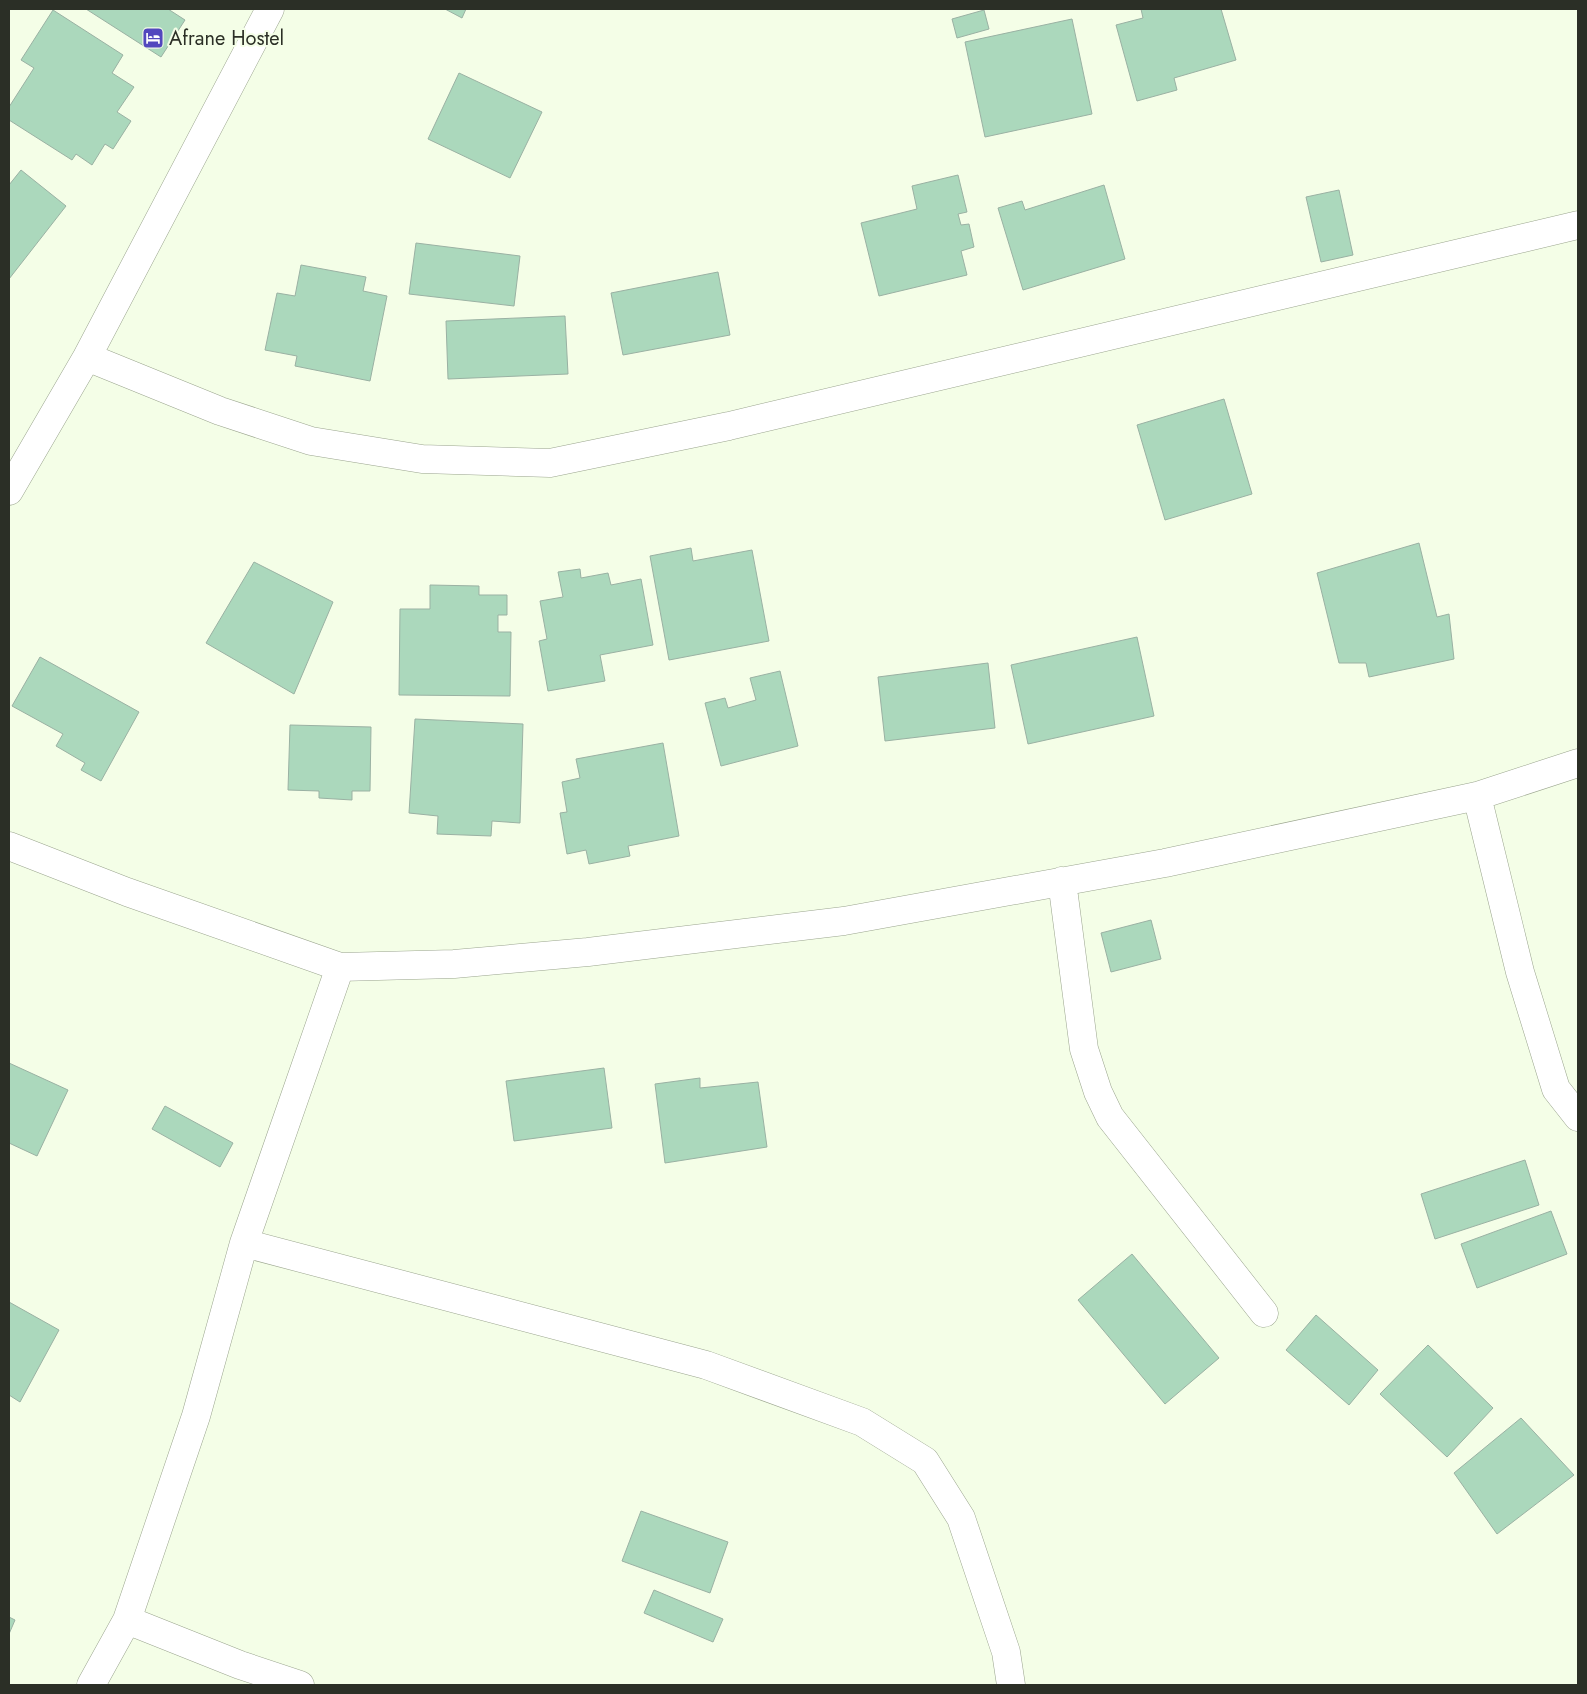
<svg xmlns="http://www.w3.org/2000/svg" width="1587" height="1694" viewBox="0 0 1587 1694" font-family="Jost,sans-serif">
<rect width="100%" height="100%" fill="#f4fee7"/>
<!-- building -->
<path fill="#abd8bc" stroke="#9ab1a3" d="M86 9H168L185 20 161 57Z
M445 9H466L462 18Z
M1141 9H1221L1236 60 1174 78 1177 90 1137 101 1116 25 1143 18Z
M53 10 123 55 112 73 134 87 117 112 131 121 113 149 105 144 92 165 76 154 72 160 9 120V107L34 68 21 60Z
M984 10 989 29 957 38 952 19Z
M1072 19 1092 114 985 137 965 42Z
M459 73 542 112 510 178 428 139Z
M21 170 66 206 9 279V185Z
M958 175 967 212 958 214 961 225 969 224 974 247 961 251 967 275 879 296 861 223 917 209 912 186Z
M1104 185 1125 259 1023 290 998 208 1022 201 1025 210Z
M1339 190 1353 255 1321 262 1306 197Z
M416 243 520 256 514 306 409 294Z
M301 265 366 277 363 291 387 296 370 381 295 366 297 356 265 350 277 293 295 296Z
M718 272 730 335 623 355 611 293Z
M565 316 568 374 448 379 446 321Z
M1224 399 1252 494 1165 520 1137 425Z
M1419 543 1437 617 1449 614 1454 659 1369 677 1366 663H1339L1317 573Z
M691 548 693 561 752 550 769 641 669 660 650 556Z
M254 562 333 602 294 694 206 643Z
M580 569 581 578 608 573 611 585 641 579 653 645 600 655 605 681 548 691 539 641 547 639 540 601 563 597 558 572Z
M430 585 479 586V595H507V615H498V632H511L510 696 399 695 400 609H430Z
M1137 637 1154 716 1028 744 1011 665Z
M40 657 139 712 101 781 81 770 85 763 56 746 63 734 12 706Z
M988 663 995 728 885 741 878 677Z
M780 671 798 746 721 766 705 703 725 698 728 708 756 700 750 678Z
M415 719 523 724 520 823 492 821 491 836 437 834 438 816 409 813Z
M290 725 371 727 370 791H352V800L319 798V791L288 790Z
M663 743 679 836 628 846 630 856 589 864 586 850 567 854 560 813 567 812 562 782 580 778 576 759Z
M1151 920 1161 959 1111 972 1101 933Z
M9 1063 68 1090 37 1156 9 1143Z
M604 1068 612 1128 514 1141 506 1081Z
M700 1078V1088L758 1082 767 1147 665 1163 655 1084Z
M165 1106 233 1143 220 1167 152 1129Z
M1525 1160 1539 1205 1435 1239 1421 1194Z
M1551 1211 1567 1254 1477 1288 1461 1244Z
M1132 1254 1219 1358 1165 1404 1078 1300Z
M9 1302 59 1330 20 1402 9 1395Z
M1316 1315 1378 1370 1349 1405 1286 1350Z
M1428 1345 1493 1408 1447 1457 1380 1394Z
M1521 1418 1574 1475 1497 1534 1454 1473Z
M641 1511 728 1542 710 1593 622 1561Z
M654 1590 723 1619 713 1642 644 1613Z
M9 1617 15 1620 9 1634Z"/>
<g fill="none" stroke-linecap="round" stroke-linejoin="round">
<!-- street casing -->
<g stroke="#9ba58f" stroke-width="29">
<path id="street" d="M87 357 220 411 311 441 422 459 550 463 729 426 1578 225
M9 491 87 357 270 9
M1477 796 1520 972 1556 1089 1578 1117
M9 846 127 892 340 967 454 964 588 952 844 921 1165 863 1477 796 1578 763
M1062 881 1084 1049 1098 1092 1110 1117 1264 1313
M244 1243 706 1365 862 1422 925 1461 961 1518 1006 1652 1011 1685
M127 1620 240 1665 300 1685
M91 1685 127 1620 196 1416 244 1243 340 967"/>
</g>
<!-- street -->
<use href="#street" stroke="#fff" stroke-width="28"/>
</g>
<!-- icons -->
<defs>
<g id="hotel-square" transform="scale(1.125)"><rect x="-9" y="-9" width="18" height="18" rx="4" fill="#5247be" stroke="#f4fee7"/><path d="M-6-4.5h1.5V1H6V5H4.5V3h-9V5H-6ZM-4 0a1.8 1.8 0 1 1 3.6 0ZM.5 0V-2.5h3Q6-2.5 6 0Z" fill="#fff"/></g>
</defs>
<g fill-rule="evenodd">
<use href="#hotel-square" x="153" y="38"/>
</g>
<g text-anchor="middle" stroke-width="4" stroke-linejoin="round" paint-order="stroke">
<!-- poi labels -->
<g font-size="20" fill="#2b2f26" stroke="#f4fee7" text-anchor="start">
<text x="169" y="45">Afrane Hostel</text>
</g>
</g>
<!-- border -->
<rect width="1587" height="1694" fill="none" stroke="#2b2f26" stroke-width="20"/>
</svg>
